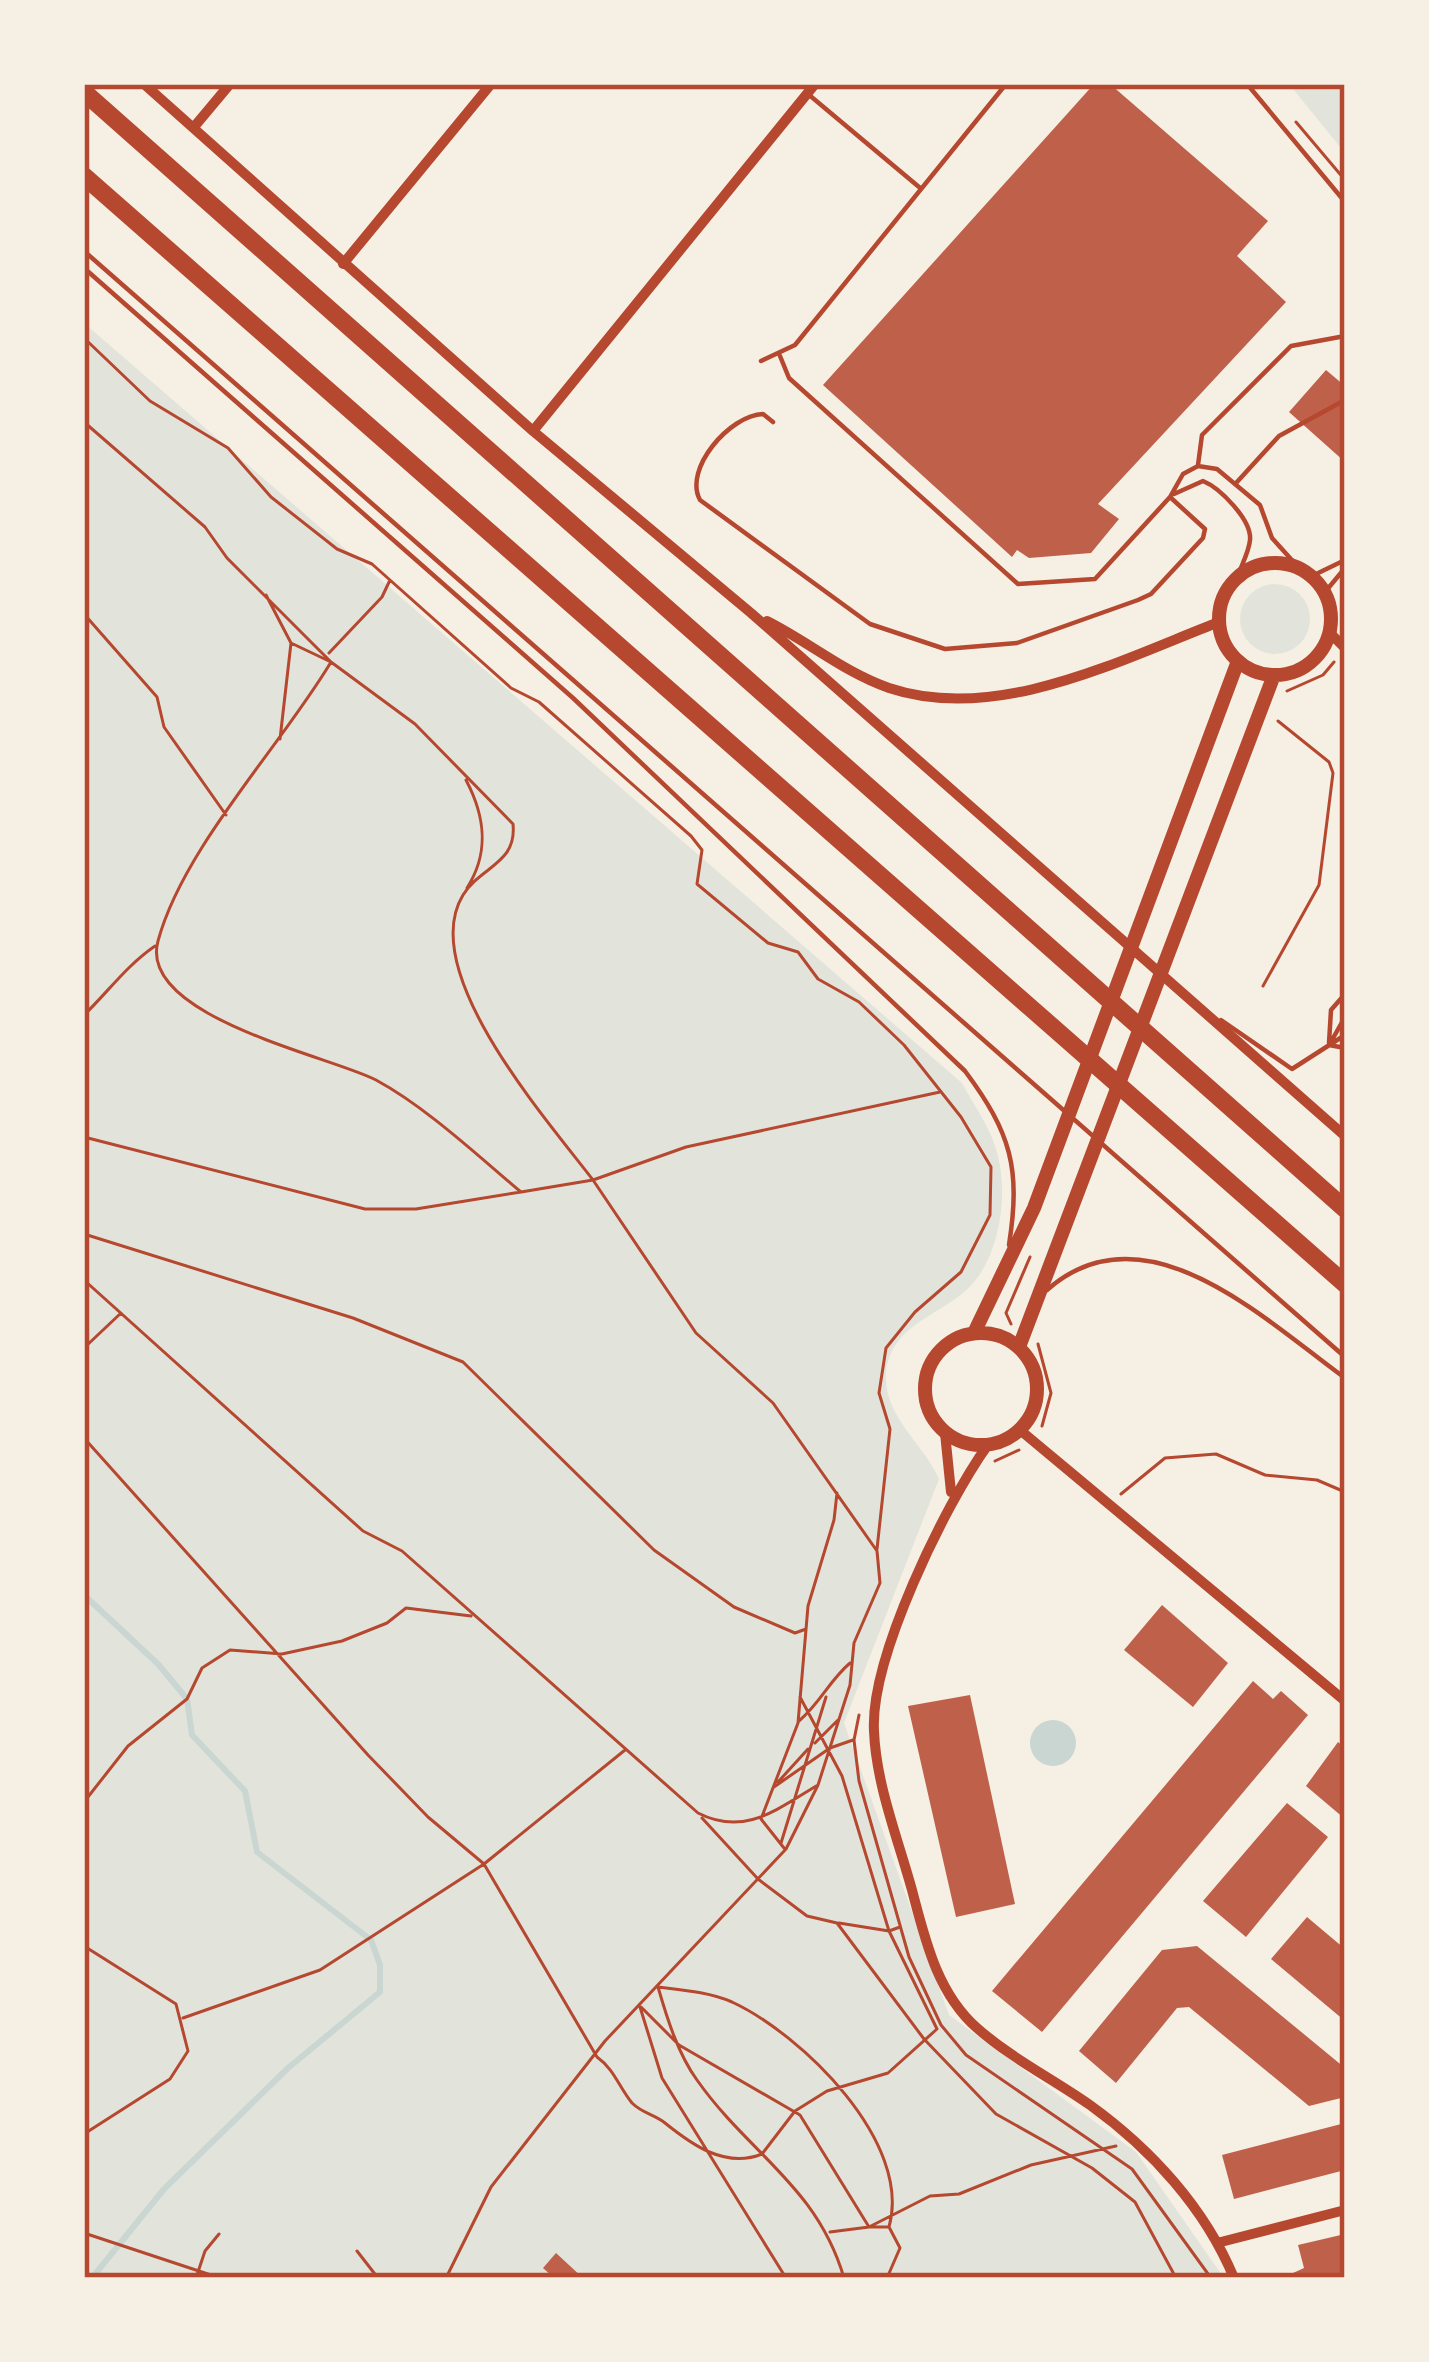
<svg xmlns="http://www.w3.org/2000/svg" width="1429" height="2362" viewBox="0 0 1429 2362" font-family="Cabin,sans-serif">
<rect width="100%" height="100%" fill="#f6efe4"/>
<!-- green -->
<path fill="#e2e4dc" d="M1289 84H1345V153Z
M84 323 962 1083C973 1104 990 1127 996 1149 1009 1190 1001 1250 974 1282 947 1315 891 1321 886 1373 883 1416 924 1444 939 1479L844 1723 949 2015 1136 2152 1224 2278H84Z
M1240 619a35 35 0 1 1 70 0a35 35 0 1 1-70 0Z"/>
<!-- water -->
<path fill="#c9d6d2" d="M1030 1743a23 23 0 1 1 46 0a23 23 0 1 1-46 0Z"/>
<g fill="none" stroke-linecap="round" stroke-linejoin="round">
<!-- stream -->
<path stroke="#c9d6d2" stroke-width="6" d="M84 1595 158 1664 187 1699 192 1735 245 1791 257 1852 371 1940 380 1965V1992L288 2068 164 2189 92 2278"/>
</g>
<!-- building -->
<path fill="#bf614a" d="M1094 84H1110L1268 221 1237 256 1286 302 1098 504 1119 519 1091 553 1029 558 1017 550 1012 557 823 385Z
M1326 370 1345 386V462L1289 412Z
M1162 1605 1228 1663 1193 1707 1124 1650Z
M1253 1681 1273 1699 1281 1691 1308 1715 1042 2032 992 1991Z
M970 1695 1015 1904 956 1917 908 1706Z
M1338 1742 1345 1748V1819L1306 1786Z
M1287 1803 1328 1837 1246 1937 1203 1901Z
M1307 1917 1345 1949V2021L1271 1959Z
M1197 1946 1345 2068V2097L1309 2106 1189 2007 1177 2008 1116 2083 1079 2051 1162 1950Z
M1345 2123V2170L1234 2199 1222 2155Z
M1345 2234V2278H1294L1293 2273 1304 2268 1298 2245Z
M556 2253 583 2278H554L543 2268Z"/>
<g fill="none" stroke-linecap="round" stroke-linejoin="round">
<!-- path -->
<path stroke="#b5482f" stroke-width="3" d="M1296 122 1345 180
M84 338 150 401 228 448 271 497 337 549 372 564 511 688 539 702 691 836 702 850 697 884 768 943 798 952 818 979 859 1002 904 1045 961 1117 991 1167 990 1215 961 1272 915 1312 886 1348 879 1393 890 1429 877 1549
M84 422 205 527 227 558 331 662C281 746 183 848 158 941 137 1017 333 1057 376 1080 426 1107 477 1155 521 1192L593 1180 696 1333 773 1403 877 1551 880 1583 854 1643 850 1685 818 1785C777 1809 745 1837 698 1813L402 1551 363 1531 84 1280
M1342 592 1345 608
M266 595 291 643 331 662 415 724 513 824C517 864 481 866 463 895 416 972 548 1121 593 1180L686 1147 940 1092
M84 614 157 697 164 727 226 815
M329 653 382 597 390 580
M1287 691 1323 675 1334 662
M280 739 291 643
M466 780C485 816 490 852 467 888
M1263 986 1319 885 1333 773 1329 762 1278 721
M84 1015C108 992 126 966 155 946
M84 1137 365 1209H416L521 1192
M84 1234 353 1318 463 1362 654 1550 734 1607 795 1633 806 1629
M1011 1324 1006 1313 1030 1257
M1038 1344 1051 1393 1042 1426
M84 1348 121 1313
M84 1438 368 1755 428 1817 484 1864 625 1750
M995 1461 1019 1450
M1121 1494 1165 1458 1216 1454 1265 1475 1317 1480 1345 1492
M859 1715 854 1740 859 1781 909 1957 941 2025 966 2055 1132 2169 1211 2278
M799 1721C821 1702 829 1681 850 1663
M815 1743 838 1720
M778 1782 808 1749
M774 1787 830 1748 853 1740
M84 1802 128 1746 187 1699 202 1668 230 1650 282 1654 342 1641 387 1623 406 1608 471 1616
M702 1818 758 1879 807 1916 837 1923 924 2039 996 2114 1092 2168 1135 2202 1176 2278
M781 1843 826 1697
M784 1848 761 1819 798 1723 808 1606 834 1520 837 1493
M839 1923 889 1931 900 1927
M84 1946 176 2004 188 2051 170 2079 84 2134
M640 2007 662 2078 786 2278
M641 2007 679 2045 800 2115 869 2227H889L900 2248 887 2278
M183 2018 320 1970 484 1864 597 2057C614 2069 619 2087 632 2103 642 2113 655 2115 665 2123 691 2144 725 2169 762 2154L795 2111 827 2091 888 2073 937 2029 889 1931 842 1776 800 1697
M830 2232 869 2227 930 2196 959 2194 1031 2165 1116 2146
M84 2233 220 2278
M357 2251 378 2278
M196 2278 205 2251 219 2234
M446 2278 491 2187 605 2041 786 1849 818 1785
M844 2278C817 2186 749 2154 697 2080 678 2054 667 2018 658 1987 682 1990 709 1992 732 2002 801 2034 913 2142 889 2227"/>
<!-- service -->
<path stroke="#b5482f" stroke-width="4.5" d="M1247 84 1345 202
M808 94 919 187
M84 251 1345 1357
M84 268 573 698 965 1071C1011 1133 1021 1168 1009 1245
M780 356 789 378 1018 584 1095 579 1170 497 1183 474 1198 466 1217 469 1260 505 1272 538 1299 568
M761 361 795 345 1006 84
M773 422 763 414C730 415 683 469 700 500L870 624 945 649 1017 643 1138 600 1151 594 1203 538 1205 529 1170 497
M1198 465 1202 435 1291 346 1345 336
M1237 482 1279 436 1345 400
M1174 494 1203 481C1220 488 1252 520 1250 540 1249 552 1241 566 1237 578
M1312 576 1345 560
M1325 592 1345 568
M1221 1020 1292 1069 1345 1035
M1332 1040 1345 1017
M1329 1043 1331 1010 1345 994
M1329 1045 1345 1048
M1047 1290C1145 1203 1265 1320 1345 1378"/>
<!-- minor -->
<path stroke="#b5482f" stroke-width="10" d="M144 84 533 431 751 613 1345 1136
M194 127 230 84
M343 264 491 84
M533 431 815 84
M767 621C809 642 845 673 889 688 997 724 1120 660 1219 622
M1330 633 1345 648
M1020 1430 1345 1701
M945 1433 951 1492
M987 1446C945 1505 870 1658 874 1731 876 1784 898 1839 912 1890 925 1939 937 1993 977 2028 1011 2058 1053 2079 1090 2105 1151 2149 1205 2208 1234 2278
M1217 2243 1345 2210"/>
<!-- tertiary -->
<path stroke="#b5482f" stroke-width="14" d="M1219 619a56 56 0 1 1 112 0a56 56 0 1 1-112 0Z
M925 1389a56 56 0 1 1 112 0a56 56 0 1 1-112 0Z
M974 1333 1034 1208 1238 661
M1019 1347 1274 675"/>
<!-- motorway -->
<path stroke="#b5482f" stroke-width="18" d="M84 92 1345 1209
M84 176 1345 1284"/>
</g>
<!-- border -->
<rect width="1429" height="2362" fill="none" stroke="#f6efe4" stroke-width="174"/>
<rect x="87" y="87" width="1255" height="2188" fill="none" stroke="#b5482f" stroke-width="4.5"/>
</svg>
